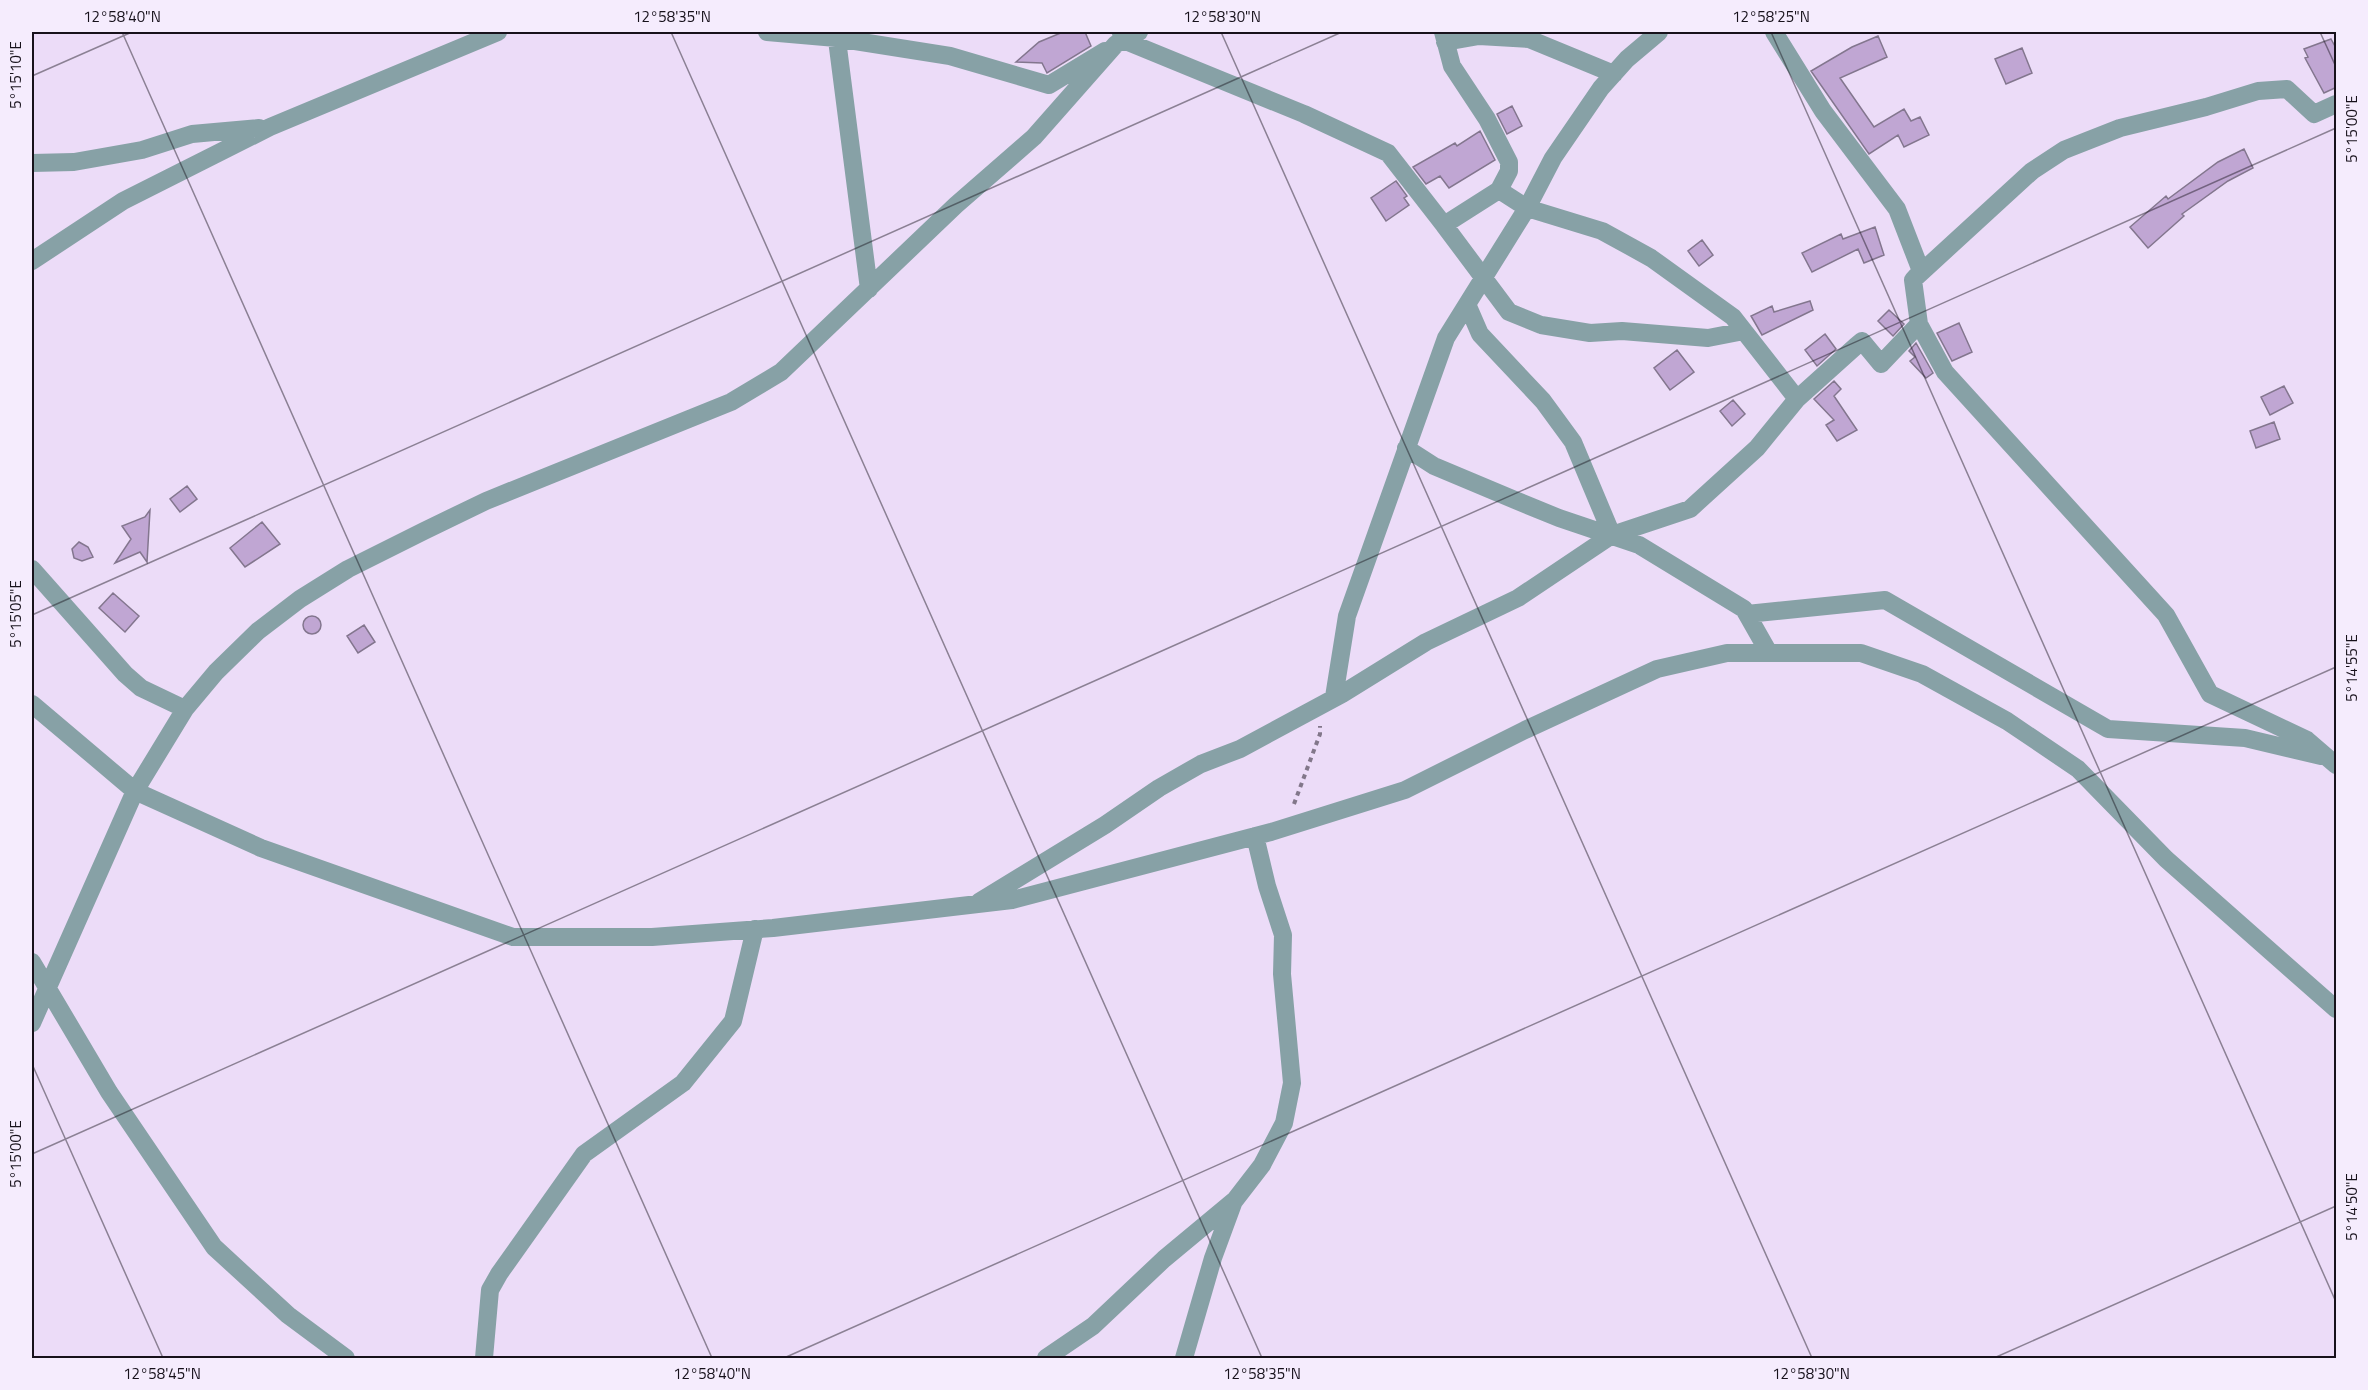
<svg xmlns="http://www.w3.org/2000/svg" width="2368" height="1390" viewBox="0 0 2368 1390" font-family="'Titillium Web',sans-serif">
<rect width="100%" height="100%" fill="#ecdcf8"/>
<!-- building -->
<path fill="#c0a6d3" stroke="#83768e" stroke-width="1.5" d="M1063 32H1085L1091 46 1047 73 1042 63 1016 62 1039 42Z
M1878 36 1887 57 1840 78 1874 127 1904 109 1911 121 1920 117 1929 135 1904 147 1898 135 1869 154 1811 71 1852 47Z
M2331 39 2337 50V87L2324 93 2305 58 2308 57 2304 49Z
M2022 48 2032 73 2006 84 1995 59Z
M1512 106 1522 126 1507 134 1497 114Z
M1480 131 1495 160 1449 188 1440 176 1426 184 1413 167 1455 143 1457 146Z
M2244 149 2253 168 2228 181 2182 214 2184 216 2148 248 2130 227 2166 196 2168 199 2218 162Z
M1396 181 1407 196 1404 198 1409 205 1386 221 1371 198Z
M1875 227 1884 255 1864 263 1858 249 1812 272 1802 253 1841 234 1843 239Z
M1702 240 1713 255 1699 266 1688 251Z
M1810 301 1813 310 1762 335 1751 316 1772 306 1774 312Z
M1889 310 1904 324 1893 336 1878 321Z
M1959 323 1972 352 1952 361 1937 333Z
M1825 334 1836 349 1817 366 1805 350Z
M1916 343 1933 373 1926 378 1910 361 1915 357 1909 351Z
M1677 350 1694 372 1670 390 1654 368Z
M1834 381 1841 389 1834 396 1857 430 1837 441 1826 425 1834 420 1814 399Z
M2284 386 2293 403 2270 415 2261 397Z
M1733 400 1745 414 1732 426 1720 411Z
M2274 422 2280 439 2256 448 2250 431Z
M187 486 197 499 180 512 170 499Z
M150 510 147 562 140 552 115 563 131 539 122 526 145 517Z
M262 522 280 544 245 567 230 548Z
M79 542 88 547 93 557 82 561 74 558 72 549Z
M113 593 139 616 125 632 99 608Z
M303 625a9 9 0 1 1 18 0a9 9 0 1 1-18 0Z
M364 625 375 642 358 653 347 636Z"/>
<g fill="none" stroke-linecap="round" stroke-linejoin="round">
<!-- path -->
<path stroke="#82778a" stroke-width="4" stroke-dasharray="4.5 4.5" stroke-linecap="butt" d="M1294 804 1320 734V726"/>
<!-- minor -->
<path stroke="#87a1a6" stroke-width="18" d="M767 32 836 38 950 56 1049 85 1105 51
M836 32 869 289
M1443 32 1452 66 1487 119 1509 162V171L1499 190
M1774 32 1823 111 1897 209 1921 271 1913 280 1919 324 1945 372 2166 615 2210 694 2307 740 2336 765
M1121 33 1123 40 1304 114 1388 153 1444 225 1499 190 1527 208 1602 231 1651 258 1733 317 1797 399
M1445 42 1479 36 1529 39 1614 74
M32 163 74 162 142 150 192 134 259 128
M1444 225 1509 312 1541 325 1590 333 1622 331 1708 338 1744 331
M32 261 123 201 270 127 498 32
M1914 279 2032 171 2064 150 2120 128 2206 107 2258 91 2287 89 2314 114 2336 104
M1467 304 1480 334 1543 401 1573 442 1612 535
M1406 448 1434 466 1515 500 1559 518 1639 545 1744 609 1769 653
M32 569 125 674 141 688 185 709
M1747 614 1885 600 2108 729 2245 738 2321 756
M1334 697 1347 616 1446 338 1527 208 1553 158 1601 88 1627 59 1659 32
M32 704 135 791 261 848 513 937H652L773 928 1012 900 1271 832 1405 790 1525 730 1657 669 1727 653H1861L1922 674 2007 721 2078 769 2166 859 2336 1009
M979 902 1105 825 1159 788 1201 764 1240 749 1342 694 1426 642 1518 598 1612 535 1690 509 1757 448 1797 399 1856 346 1862 341 1881 364 1919 324
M32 962 109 1092 214 1247 288 1315 346 1358
M32 1023 135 791 185 709 216 672 258 631 300 599 348 569 424 531 486 501 731 402 781 372 956 205 1034 137 1116 44 1139 32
M484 1358 490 1290 499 1274 584 1154 683 1083 733 1021 755 929
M1046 1358 1093 1326 1164 1259 1235 1200 1262 1165 1284 1123 1292 1083 1282 974 1283 935 1267 886 1255 836
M1184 1358 1213 1258 1234 1201"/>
</g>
<!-- ticks -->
<path fill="none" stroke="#17111b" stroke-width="1.5" stroke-opacity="0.45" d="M122 32 712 1358M671 32 1262 1358M1221 32 1812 1358M1771 32 2336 1302M2320 32 2336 67M32 76 132 32M32 615 1342 32M32 1064 163 1358M32 1154 2336 128M784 1358 2336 667M1994 1358 2336 1206"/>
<!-- border -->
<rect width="2368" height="1390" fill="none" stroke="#f5ecfd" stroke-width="66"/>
<rect x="33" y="33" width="2302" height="1324" fill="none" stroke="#17111b" stroke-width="2"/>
<g font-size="15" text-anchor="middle" fill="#17111b">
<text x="122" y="22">12°58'40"N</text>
<text x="672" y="22">12°58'35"N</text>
<text x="1222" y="22">12°58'30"N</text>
<text x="1771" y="22">12°58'25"N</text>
<text transform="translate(16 75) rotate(-90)" y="5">5°15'10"E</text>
<text transform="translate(2352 129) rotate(-90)" y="5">5°15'00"E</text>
<text transform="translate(16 614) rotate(-90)" y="5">5°15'05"E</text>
<text transform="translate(2352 668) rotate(-90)" y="5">5°14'55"E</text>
<text transform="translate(16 1154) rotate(-90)" y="5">5°15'00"E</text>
<text transform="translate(2352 1207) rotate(-90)" y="5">5°14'50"E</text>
<text x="162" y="1379">12°58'45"N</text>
<text x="712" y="1379">12°58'40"N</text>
<text x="1262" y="1379">12°58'35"N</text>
<text x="1811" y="1379">12°58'30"N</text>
</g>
</svg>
